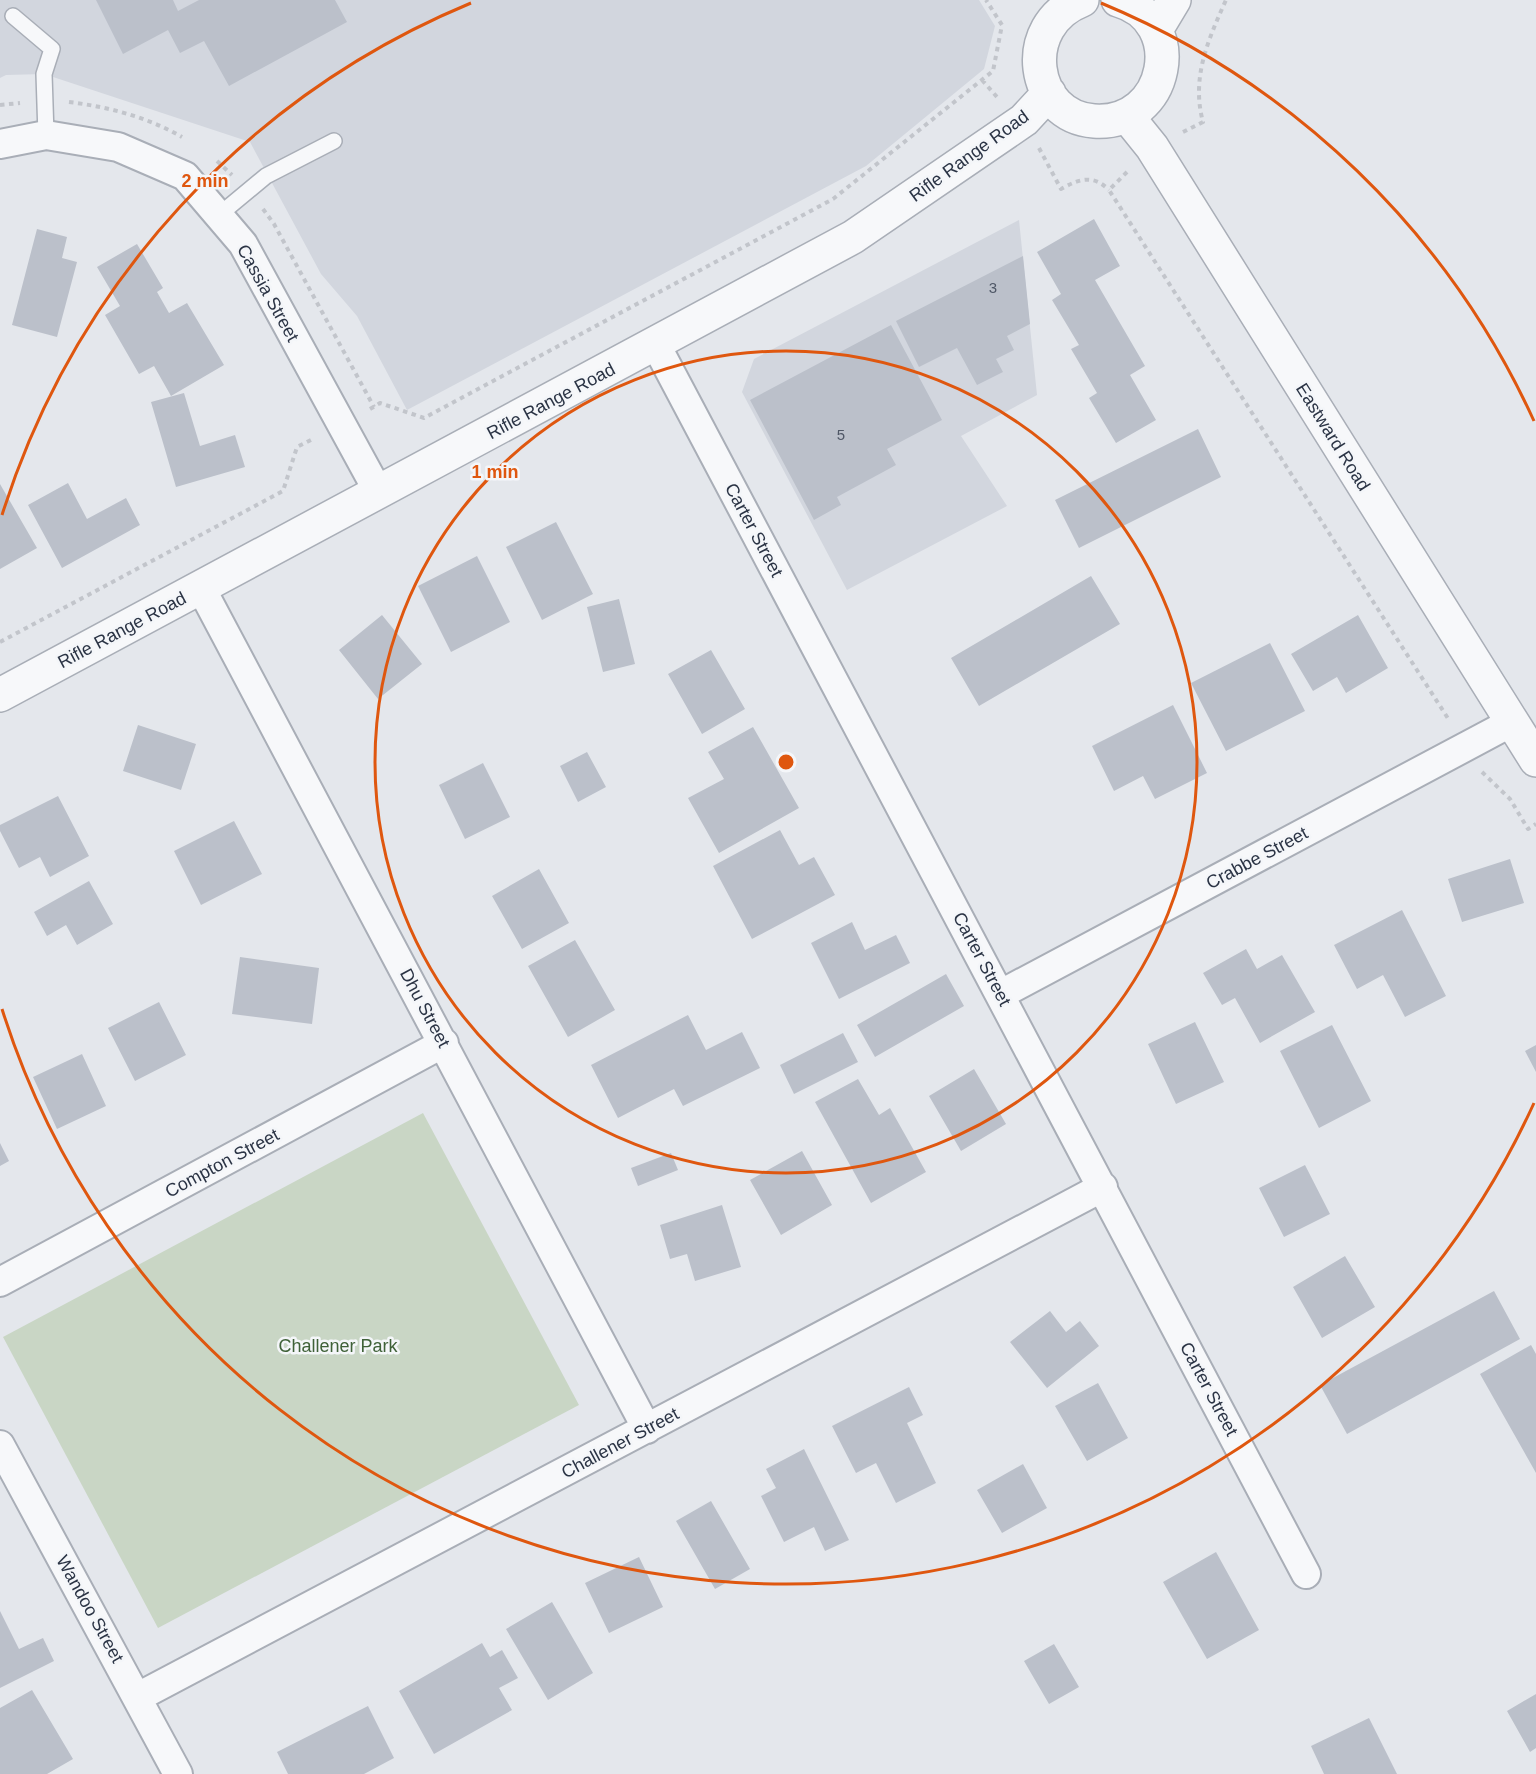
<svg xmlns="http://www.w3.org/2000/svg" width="1536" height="1774" viewBox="0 0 1536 1774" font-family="Helvetica,sans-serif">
<rect width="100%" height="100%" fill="#e4e7ec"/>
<!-- built -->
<path fill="#d2d6de" d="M0 0H979L995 26 984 69 866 166 407 410 357 316 321 274 250 142 44 74 6 75 0 78Z
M1019 220 1037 395 961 436 1007 506 847 590 742 392 754 359Z"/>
<!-- green -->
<path fill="#c9d6c5" d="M423 1113 579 1405 158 1628 3 1337Z"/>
<!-- building -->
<path fill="#bbc0ca" d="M96 0H173L178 11 199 0H335L347 22 229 86 204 41 180 53 168 30 123 54Z
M1094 219 1120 266 1095 280 1145 366 1130 375 1156 420 1116 443 1089 398 1097 393 1071 349 1079 345 1052 300 1061 294 1037 252Z
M37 229 67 237 62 258 77 262 57 337 12 325Z
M137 244 163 288 157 292 169 313 187 303 224 365 171 396 154 366 139 374 105 315 120 306 97 267Z
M1023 256 1030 324 1007 336 1014 350 996 359 1003 372 977 385 957 348 919 367 896 321Z
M891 325 942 420 887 449 896 465 837 497 841 505 814 520 750 400Z
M184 393 200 446 235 435 245 467 176 487 151 402Z
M1198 429 1221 477 1079 548 1055 500Z
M68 483 87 519 126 498 140 525 62 568 28 505Z
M0 484 37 548 0 569Z
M556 522 593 594 542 620 506 547Z
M477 556 510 622 451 652 418 586Z
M1091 576 1120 624 979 706 951 658Z
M619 599 635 664 603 672 587 607Z
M382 615 422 664 378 699 339 650Z
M1358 615 1388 668 1346 693 1337 677 1313 691 1291 654Z
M1270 643 1305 711 1226 751 1191 683Z
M711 650 745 709 702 734 668 674Z
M1173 705 1207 773 1155 799 1143 776 1114 791 1092 746Z
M138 725 196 744 181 790 123 771Z
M753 727 799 808 719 853 688 798 724 779 708 752Z
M587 752 606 787 578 802 560 766Z
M483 763 510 817 465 839 439 785Z
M58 796 89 856 50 877 40 857 19 868 0 831V825Z
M234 821 262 874 201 905 174 851Z
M780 830 799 865 814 857 835 895 752 939 713 866Z
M1510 859 1524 903 1462 922 1448 879Z
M539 869 569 923 522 949 492 896Z
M89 881 113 924 77 945 66 925 47 936 34 912Z
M1402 910 1446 996 1405 1017 1383 975 1357 989 1334 945Z
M852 922 865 950 896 935 910 963 839 999 811 943Z
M575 940 615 1010 568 1037 528 966Z
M1246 949 1257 969 1282 955 1315 1012 1260 1043 1235 998 1222 1005 1203 973Z
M240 957 319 968 312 1024 232 1014Z
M946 974 964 1006 875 1057 857 1025Z
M159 1002 186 1055 135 1081 108 1028Z
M688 1015 706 1050 742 1032 760 1068 683 1106 674 1089 618 1118 591 1065Z
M1195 1022 1224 1082 1176 1104 1148 1044Z
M1332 1025 1371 1101 1319 1128 1280 1051Z
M843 1033 858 1062 794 1094 780 1065Z
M1536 1045V1072L1525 1051Z
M82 1054 106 1106 57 1129 33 1077Z
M974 1069 1006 1124 961 1151 929 1096Z
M858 1079 879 1115 890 1108 926 1172 871 1203 815 1102Z
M0 1143 9 1161 0 1166Z
M802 1151 832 1205 781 1235 750 1180Z
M671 1153 678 1170 638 1186 631 1168Z
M1305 1165 1330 1214 1284 1237 1259 1188Z
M722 1205 741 1267 695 1281 687 1254 670 1259 660 1225Z
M1345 1256 1375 1307 1322 1338 1293 1287Z
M1494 1291 1520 1339 1347 1434 1320 1385Z
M1050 1311 1066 1332 1080 1321 1099 1346 1047 1388 1010 1342Z
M1531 1345 1536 1354V1473L1480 1374Z
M1098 1383 1128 1438 1087 1461 1055 1406Z
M909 1387 923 1415 907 1423 936 1483 896 1503 876 1463 856 1473 832 1426Z
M804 1449 849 1540 825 1551 814 1527 784 1542 761 1496 776 1488 766 1469Z
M1023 1464 1047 1508 1002 1533 977 1490Z
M711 1501 750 1569 715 1589 676 1521Z
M1216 1552 1259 1630 1207 1659 1163 1582Z
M639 1557 663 1607 609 1633 585 1583Z
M552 1602 593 1673 548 1700 506 1629Z
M0 1611 19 1649 43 1638 54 1661 0 1688Z
M482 1643 490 1657 502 1650 518 1678 499 1688 512 1710 434 1754 399 1691Z
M1054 1644 1079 1687 1049 1704 1024 1661Z
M32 1690 73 1759 47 1774H0V1708Z
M1536 1694V1748L1530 1752 1507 1711Z
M368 1706 394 1758 364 1774H288L277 1752Z
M1369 1718 1397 1774H1324L1311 1746Z"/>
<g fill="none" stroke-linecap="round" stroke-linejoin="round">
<!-- service casing -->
<g stroke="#a9aeb7" stroke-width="18">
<path id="service" d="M13 16 52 49 44 74 46 135
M219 215 266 176 334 141"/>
</g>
<!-- minor casing -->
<g stroke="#a9aeb7" stroke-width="32">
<path id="minor" d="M0 144 46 135 118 147 185 176 243 244 379 493
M656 345 1306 1574
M201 588 647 1429
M1001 994 1512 722
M0 1282 444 1043
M0 1445 178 1774
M138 1697 1103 1187"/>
</g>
<!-- tertiary casing -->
<g stroke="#a9aeb7" stroke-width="36">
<path id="tertiary" d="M1082 0C1017 25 1031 117 1094 121 1169 126 1189 20 1118 0
M1156 30 1174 0
M1127 116 1152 147 1536 760
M0 695 853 237 1024 120 1049 93"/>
</g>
<!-- path -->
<path stroke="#c2c5cb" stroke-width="4" stroke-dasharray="4.5 4.5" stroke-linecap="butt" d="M982 80 997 97
M69 102C109 107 147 117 182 137
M0 105 20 103
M1183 132 1203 122C1191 78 1208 40 1226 0
M1039 148 1061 189C1079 179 1093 174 1109 190
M217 161 232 175
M1127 172 1109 190 1449 720
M263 209 274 224 374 407
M370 409 380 403 424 418 833 199 993 71 1002 25 986 0
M0 642 283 491 297 447 313 439
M1482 772 1510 799 1528 829 1536 824"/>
<!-- service -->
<use href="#service" stroke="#f7f8fa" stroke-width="15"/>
<!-- minor -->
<use href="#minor" stroke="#f7f8fa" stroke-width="28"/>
<!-- tertiary -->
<use href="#tertiary" stroke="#f7f8fa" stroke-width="33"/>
</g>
<!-- distance rings -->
<g fill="none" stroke="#df570f" stroke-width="3">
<circle cx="786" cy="762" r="411"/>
<path d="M1534 1103A822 822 0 0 1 2 1009M2 515A822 822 0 0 1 471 3M1101 3A822 822 0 0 1 1534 421"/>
</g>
<g text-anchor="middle" stroke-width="5" stroke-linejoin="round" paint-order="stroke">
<!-- number labels -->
<g font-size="15" fill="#4f5766">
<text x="993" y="293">3</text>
<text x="841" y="440">5</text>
</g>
<!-- street labels -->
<g font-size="18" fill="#2b3445" stroke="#f4f6f9">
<text transform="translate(969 156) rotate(-36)" y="6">Rifle Range Road</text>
<text transform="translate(268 293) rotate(61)" y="6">Cassia Street</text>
<text transform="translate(551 401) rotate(-28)" y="6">Rifle Range Road</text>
<text transform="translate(1333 437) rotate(58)" y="6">Eastward Road</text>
<text transform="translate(754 530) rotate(62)" y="6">Carter Street</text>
<text transform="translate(122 630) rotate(-28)" y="6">Rifle Range Road</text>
<text transform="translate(1257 858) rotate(-28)" y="6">Crabbe Street</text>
<text transform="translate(982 959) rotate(62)" y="6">Carter Street</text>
<text transform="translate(425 1008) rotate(62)" y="6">Dhu Street</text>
<text transform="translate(222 1163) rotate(-28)" y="6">Compton Street</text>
<text transform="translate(1209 1389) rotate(62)" y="6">Carter Street</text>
<text transform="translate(620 1443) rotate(-28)" y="6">Challener Street</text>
<text transform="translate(90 1609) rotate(61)" y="6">Wandoo Street</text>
</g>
<!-- park labels -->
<g font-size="18" fill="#3f6138" stroke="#f4f6f9">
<text x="338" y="1352">Challener Park</text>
</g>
</g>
<circle cx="786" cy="762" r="9" fill="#df570f" stroke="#f4f6f9" stroke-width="3"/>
<g font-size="18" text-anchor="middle" font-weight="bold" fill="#df570f" stroke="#f4f6f9" stroke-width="5" stroke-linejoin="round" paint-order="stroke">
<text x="205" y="187">2 min</text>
<text x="495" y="478">1 min</text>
</g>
</svg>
